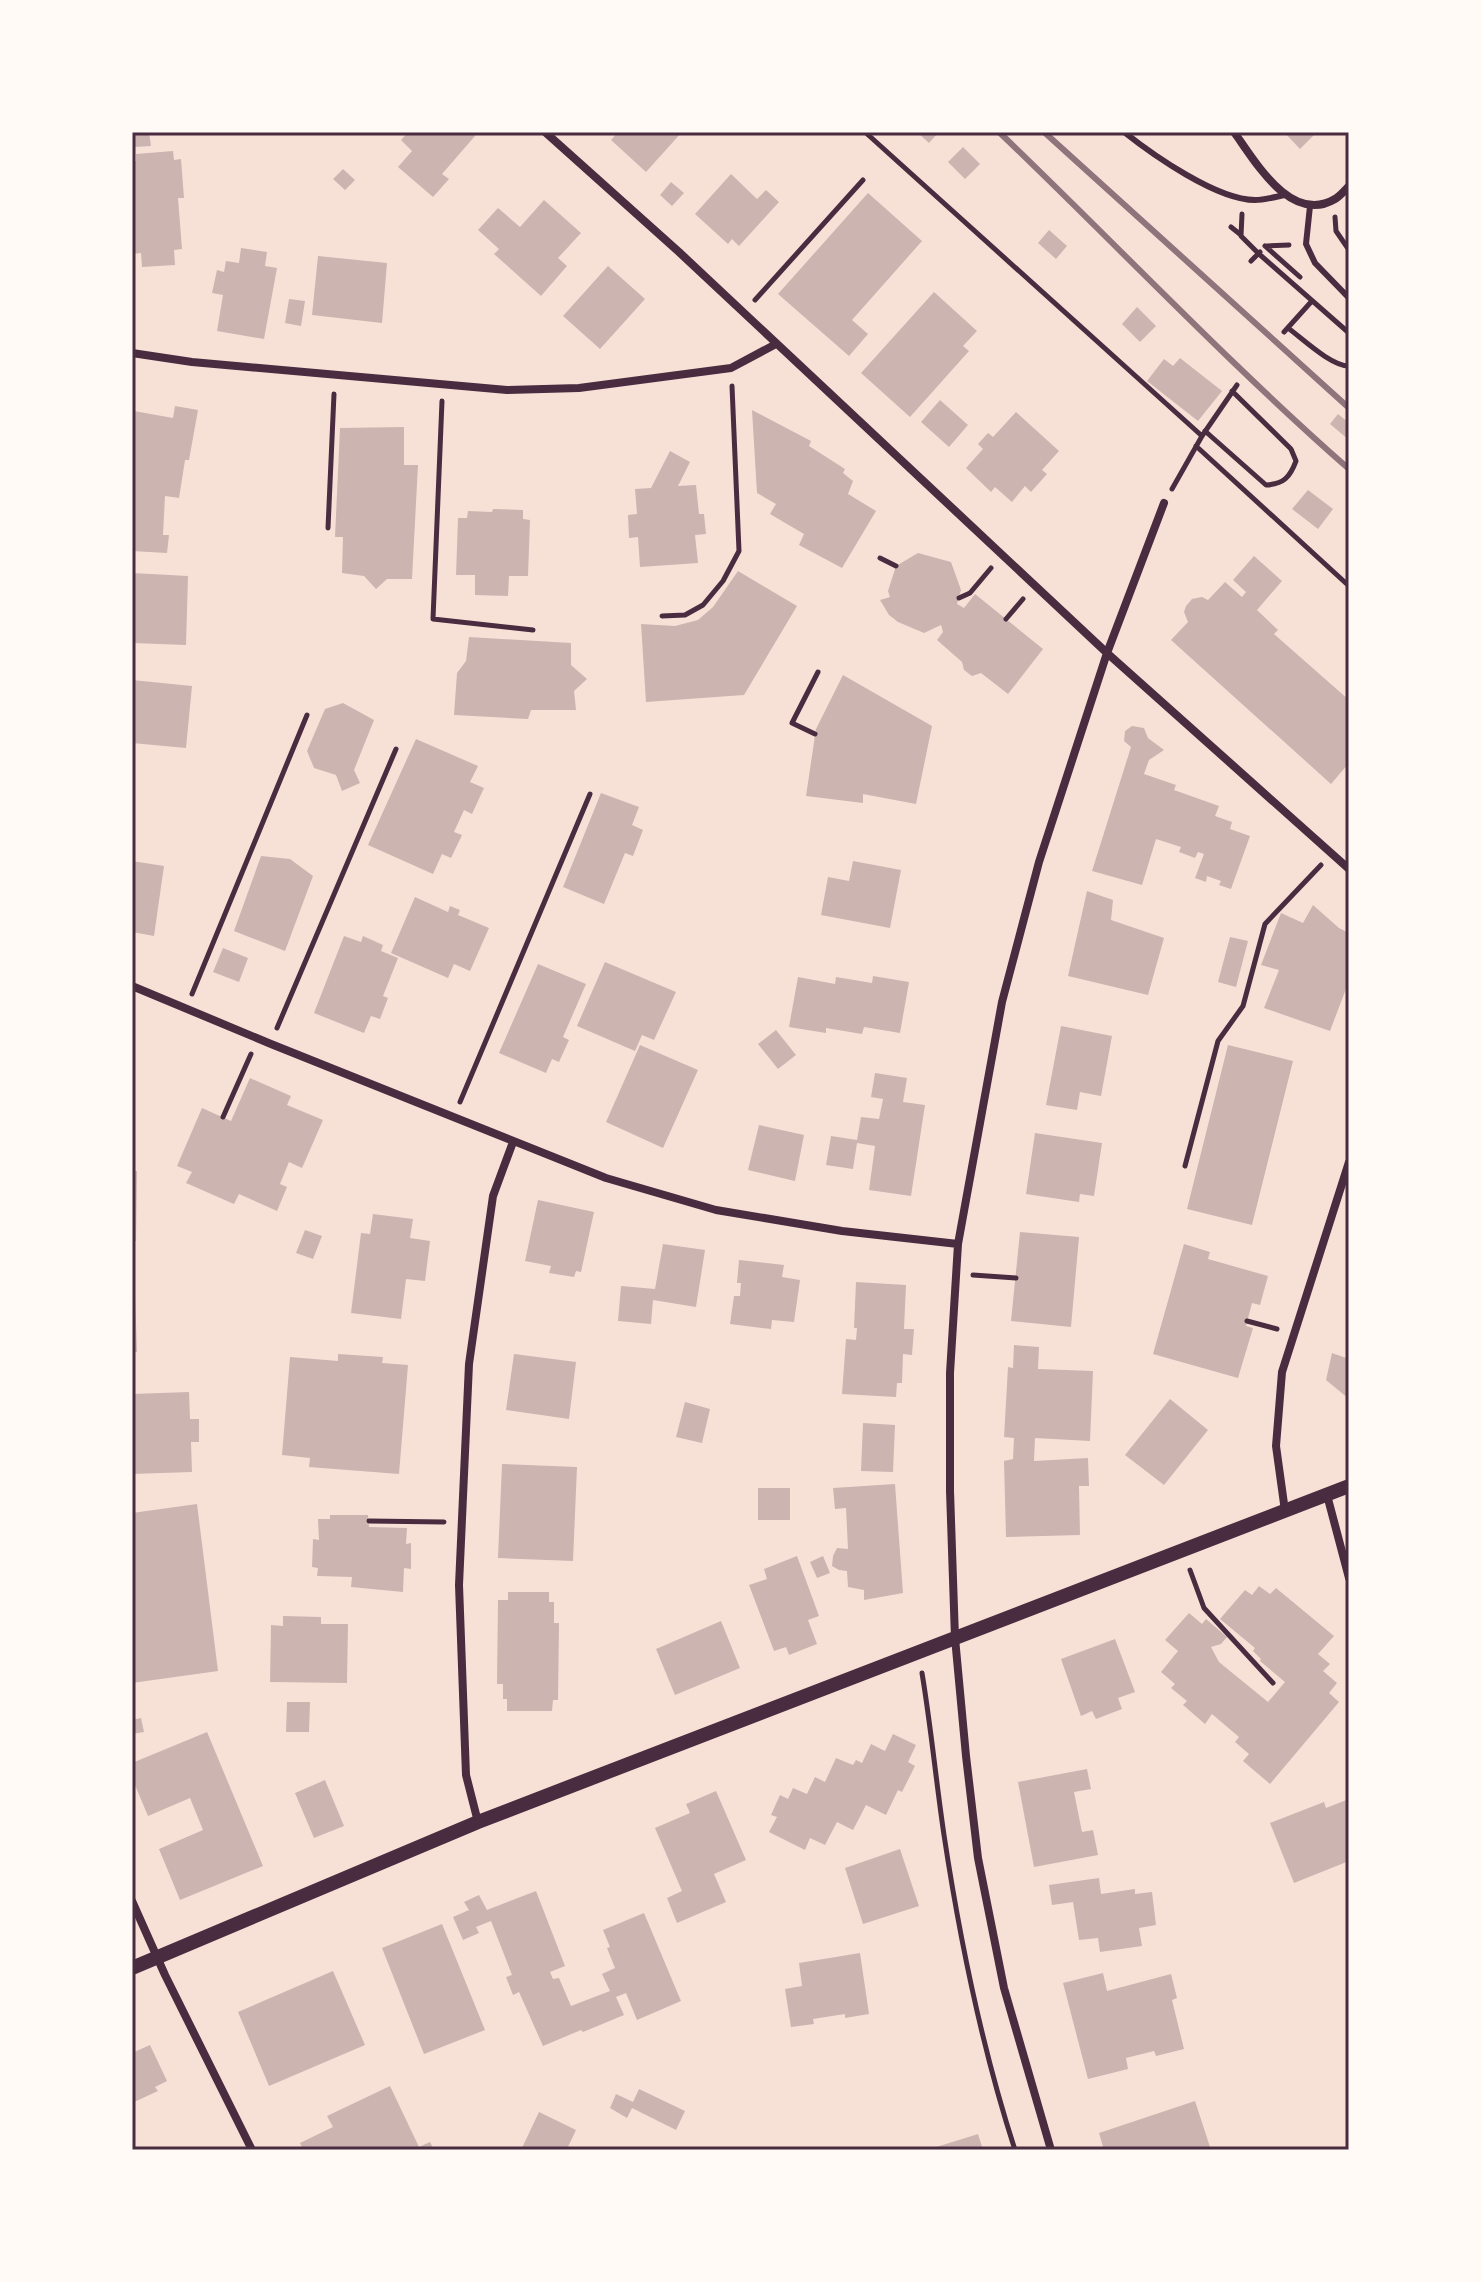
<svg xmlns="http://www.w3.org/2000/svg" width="1481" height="2282" viewBox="0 0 1481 2282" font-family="'Sofia Sans Condensed',sans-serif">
<rect width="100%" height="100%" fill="#f7e1d7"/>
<!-- building -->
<path fill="#ccb4b1" d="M132 132H149L151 146 135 147Z
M408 132H471L475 136 442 174 449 179 433 197 398 167 412 151 401 140Z
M618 132H682L646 172 611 140Z
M917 132H934L937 134 929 143Z
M1284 132H1317L1300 149Z
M963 147 980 164 965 179 948 162Z
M173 151 174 160 181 159 184 198H178L182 249 174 250 175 265 142 267 141 253 132 254V161H136V154Z
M343 169 355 180 345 190 333 179Z
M731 174 757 199 766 190 779 202 739 246 732 239 728 244 695 214Z
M671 182 684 193 672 206 660 195Z
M868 193 922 241 852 320 868 334 849 356 778 294Z
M544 200 581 233 558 258 567 266 541 296 494 254 499 249 478 230 498 208 520 227Z
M1049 230 1067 246 1056 259 1038 243Z
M241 248 267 252 265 266 277 268 264 339 217 331 223 295 212 293 217 270 224 272 226 261 239 263Z
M318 256 387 263 382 323 312 315Z
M608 266 645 299 600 349 563 316Z
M934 292 977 331 963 346 969 351 910 417 861 373Z
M289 299 305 301 301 326 285 323Z
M1137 307 1156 326 1140 342 1122 324Z
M1180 358 1222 391 1198 421 1147 381 1164 359 1173 366Z
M940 400 968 425 949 447 921 422Z
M175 406 198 410 189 460H185L179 498 165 496 163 535H169L167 553 132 551V421L134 411 173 418Z
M752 410 811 441 809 446 845 469 843 473 853 481 848 494 876 511 842 568 799 545 804 534 770 514 776 504 757 493Z
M1016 412 1059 451 1042 470 1047 474 1031 492 1025 486 1012 502 995 487 991 492 966 468 983 449 978 444 988 433 993 437Z
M1338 414 1349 423V440L1330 424Z
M404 427V465H418L412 579H387L376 589 364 576 342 573 343 537H335L340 428Z
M670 451 690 462 678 486 696 485 699 514H704L706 534 695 535 698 563 640 567 638 537 629 538 628 515 637 514 635 489 651 488Z
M1308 490 1333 509 1318 529 1292 509Z
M493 509 523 510V519L530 520 528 576H509L508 596 475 595V575H456L458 518H467L468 511 492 512Z
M918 553 951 562 961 590 957 604 964 608 975 594 1043 649 1008 694 981 673 972 676 964 670 962 662 937 640 943 632 941 625 924 633 898 622 889 615 880 600 890 597 888 591 896 566Z
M1254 556 1282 581 1257 610 1278 630 1274 634 1349 700V763L1331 784 1171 640 1188 622 1184 612 1186 606 1192 599 1202 597 1208 600 1225 582 1242 597 1246 592 1233 580Z
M738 571 797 606 744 695 646 702 641 624 675 626 698 620 713 607Z
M132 573 188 576 186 645 132 643Z
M469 637 571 643V665L587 679 574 691 576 710H531L528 719 454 715 457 673 466 661Z
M843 675 932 726 916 804 863 794V803L806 796 816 729Z
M132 680 192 686 186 748 132 743Z
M343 703 374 720 354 770 360 783 342 791 336 775 314 768 307 751 325 709Z
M1132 726 1144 728 1148 738 1164 750 1149 760 1144 774 1176 785 1174 790 1219 806 1215 816 1232 822 1230 829 1250 836 1231 889 1219 885 1221 881 1207 876 1206 882 1195 878 1204 854 1198 852 1195 858 1179 852 1181 847 1156 839 1142 885 1092 871 1131 747 1124 741 1125 731Z
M416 739 478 766 470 782 484 788 472 814 464 810 454 832 462 835 451 858 442 854 433 874 368 845Z
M601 793 639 807 632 825 643 830 633 856 625 853 604 904 563 887Z
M261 856 290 859 313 876 285 951 234 931Z
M132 861 164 866 154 936 132 932Z
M853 861 901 870 890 928 821 915 828 877 849 881Z
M1087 891 1113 900 1111 920 1164 938 1148 995 1068 976Z
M415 897 448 912 450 906 460 910 458 915 489 928 470 971 454 964 448 978 391 953Z
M1313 905 1339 928 1349 933V981L1330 1031 1264 1008 1279 970 1261 965 1281 913 1303 923Z
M344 936 361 942 363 936 383 945 381 951 398 958 383 996 388 998 380 1019 371 1016 364 1033 314 1013Z
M1230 937 1248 941 1236 987 1218 982Z
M223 948 248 958 239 982 213 972Z
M605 962 676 992 654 1040 642 1035 635 1051 577 1026Z
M538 964 586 984 563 1037 569 1040 559 1062 552 1059 546 1073 499 1053Z
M873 976 909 982 900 1033 864 1027 862 1034 826 1028V1033L789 1027 798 977 835 984 836 977 872 983Z
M1061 1026 1112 1036 1101 1096 1080 1092 1077 1110 1046 1105Z
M776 1030 796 1055 778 1069 758 1044Z
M640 1045 698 1070 663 1148 606 1122Z
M1228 1045 1293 1061 1252 1225 1187 1209Z
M875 1073 907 1078 903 1102 925 1105 911 1196 869 1190 875 1146 857 1143 853 1169 826 1165 831 1136 857 1140 861 1117 879 1119 883 1099 871 1097Z
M250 1078 291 1096 287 1105 323 1120 302 1168 289 1162 280 1184 287 1187 277 1211 239 1194 234 1204 186 1183 192 1172 177 1166 202 1108 231 1121Z
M759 1125 804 1135 795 1181 748 1170Z
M1035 1133 1102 1143 1094 1196 1080 1194 1079 1202 1026 1194Z
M132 1171H137L136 1241H132Z
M538 1200 594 1212 581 1272 576 1271 574 1277 549 1273 551 1266 525 1261Z
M373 1214 413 1219 410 1238 430 1241 425 1281 406 1279 401 1319 351 1313 361 1233 370 1234Z
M305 1230 322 1236 313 1259 296 1253Z
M1020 1232 1079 1237 1071 1327 1011 1321Z
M663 1244 705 1250 696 1307 653 1300 651 1324 618 1321 621 1286 655 1289Z
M1184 1244 1210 1252 1208 1259 1268 1276 1260 1305 1252 1303 1246 1326 1253 1328 1238 1378 1153 1354Z
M739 1260 784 1265 782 1277 800 1280 794 1322 772 1320 771 1329 730 1324 734 1296H740L741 1283H737Z
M856 1282 906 1285 904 1329H914L912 1355 903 1354 902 1383H897L896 1397 842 1394 846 1339 856 1340 857 1328H854Z
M135 1294 137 1352H132V1295Z
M1014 1345 1039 1347 1038 1369 1093 1371 1090 1441 1035 1438 1034 1461 1088 1458 1089 1486H1079L1080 1535 1006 1537 1004 1461 1013 1459 1014 1438 1004 1437 1008 1367 1013 1368Z
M1332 1353 1349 1359V1399L1326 1380Z
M338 1354 383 1357 382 1363 408 1365 399 1474 309 1467 310 1458 282 1455 290 1357 338 1361Z
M514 1354 576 1362 569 1419 506 1410Z
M189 1392 190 1419H199V1442H191L192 1472 132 1474V1394Z
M1170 1399 1208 1430 1164 1485 1125 1455Z
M685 1402 710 1409 702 1443 676 1437Z
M863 1423 895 1425 893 1472 861 1471Z
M502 1464 577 1467 573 1561 498 1558Z
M895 1484 903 1593 864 1600V1590L848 1587 847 1571 839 1570 832 1566 833 1556 837 1548 848 1549 846 1508 835 1509 833 1488Z
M758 1488H790V1520H758Z
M197 1504 218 1671 132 1683V1513Z
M330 1515H368L369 1527 407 1528 406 1544 411 1543V1569L404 1568 403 1592 351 1587 352 1577 317 1576 318 1568 312 1567 313 1539 319 1540 318 1519H330Z
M797 1556 819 1616 808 1620 817 1644 789 1655 786 1647 774 1651 749 1585 767 1579 764 1569Z
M823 1556 830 1573 817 1578 810 1562Z
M1259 1586 1270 1594 1276 1588 1334 1636 1318 1654 1330 1664 1323 1671 1337 1683 1329 1693 1339 1702 1270 1784 1243 1761 1249 1754 1235 1742 1239 1737 1212 1714 1205 1724 1183 1705 1187 1701 1171 1688 1175 1684 1161 1672 1178 1651 1165 1640 1189 1613 1202 1624 1206 1619 1227 1637 1221 1644 1211 1647 1219 1662 1268 1702 1285 1682 1260 1661 1261 1659 1253 1651 1255 1648 1220 1619 1245 1590 1252 1595Z
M508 1592H549V1602H554V1623H559L558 1700H553L552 1711H507V1699H503V1684H497L498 1600H508Z
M283 1616 321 1617V1624H348L347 1683 270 1682 271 1625 283 1626Z
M721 1621 740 1668 675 1695 656 1649Z
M1115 1639 1135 1692 1118 1698 1122 1709 1096 1719 1092 1711 1081 1716 1061 1659Z
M287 1702H310L309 1732H286Z
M141 1718 144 1732 132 1734V1720Z
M207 1732 263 1866 180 1900 159 1849 203 1830 190 1798 148 1816 132 1778V1763Z
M893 1734 916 1745 908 1762 915 1766 902 1792 898 1790 886 1815 866 1805 853 1830 837 1822 825 1845 810 1838 805 1850 769 1832 777 1817 771 1815 780 1795 788 1799 793 1788 807 1794 815 1777 825 1782 836 1758 853 1765 856 1760 862 1763 871 1744 885 1751Z
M1087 1769 1091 1789 1074 1792 1082 1832 1093 1830 1098 1855 1034 1867 1018 1782Z
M325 1780 344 1826 314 1838 295 1793Z
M716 1791 746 1860 714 1874 726 1902 677 1923 667 1898 682 1891 655 1828 690 1813 686 1804Z
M1349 1799V1861L1294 1883 1270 1823 1324 1802 1326 1808Z
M900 1849 919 1906 863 1924 845 1868Z
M1099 1878 1101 1894 1135 1889V1894L1152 1892 1156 1925 1139 1928 1142 1946 1100 1952 1098 1938 1079 1940 1073 1902 1052 1905 1049 1885Z
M536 1891 565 1966 550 1972 553 1979 559 1978 571 2006 610 1991 602 1974 615 1968 607 1948 610 1947 603 1930 644 1913 681 2001 637 2020 626 1993 616 1997 624 2015 583 2032 581 2030 543 2046 519 1992 513 1995 506 1977 512 1975 491 1921 476 1927 479 1933 463 1940 453 1917 469 1910 464 1902 479 1895 487 1910Z
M442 1924 485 2030 424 2054 382 1948Z
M860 1953 869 2014 845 2018V2014L813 2019 814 2024 791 2027 785 1989 802 1986 799 1963Z
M333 1971 365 2045 269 2086 238 2012Z
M1103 1973 1107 1991 1171 1974 1177 1998 1172 2000 1184 2049 1156 2056 1154 2051 1126 2058 1128 2069 1088 2079 1063 1983Z
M150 2045 167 2081 155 2087 158 2091 132 2103V2053Z
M390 2086 419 2147 430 2142 434 2150H303L300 2143 333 2127 327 2116Z
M639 2089 685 2111 676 2130 632 2108 627 2118 610 2108 616 2094 633 2102Z
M1195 2101 1211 2150H1104L1099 2133Z
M539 2112 576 2130 568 2147 575 2150H521Z
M978 2134 983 2150H931L930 2149Z"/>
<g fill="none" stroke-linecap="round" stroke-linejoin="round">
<!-- path -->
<path stroke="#4a2c40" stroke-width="5" d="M865 132 1202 436
M1242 214 1241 236 1258 253 1349 333
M1335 217 1336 231 1349 250
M1231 227 1241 235
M1265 246 1300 277
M1267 246 1289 245
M1251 261 1260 252
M755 300 863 180
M1288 328C1303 339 1331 366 1349 366
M1284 332 1311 302
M442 401 433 619 533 630
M1205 431 1266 485C1284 484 1290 477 1296 461L1291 449 1232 391
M1196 446 1349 586
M1172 489 1202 436 1237 385
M328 528 334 394
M880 558 896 566
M959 598 970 593 991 568
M662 616 685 615 703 605 723 581 739 551 732 386
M1006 619 1023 599
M815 734 792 723 818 672
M192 994 307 715
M277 1028 396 749
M460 1102 590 794
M223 1117 251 1054
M1185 1166 1218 1041 1243 1006 1265 924 1321 865
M973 1275 1016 1278
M1247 1321 1277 1329
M369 1521 444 1522
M1190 1570 1204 1608 1273 1683
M922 1673C931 1727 936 1781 944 1835 960 1941 982 2048 1015 2150"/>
<!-- service -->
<path stroke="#4a2c40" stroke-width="6" d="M1124 132C1153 155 1217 200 1255 200 1264 200 1275 197 1285 195
M1310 206 1306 244 1315 263 1349 298"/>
<!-- minor -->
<path stroke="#4a2c40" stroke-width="8" d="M545 132 679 252 1107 653 1349 869
M1234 132C1255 161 1291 225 1335 199 1340 196 1345 190 1349 186
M132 353 192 362 507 390 579 388 731 368 776 344
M132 986 271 1044 606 1178 716 1210 842 1231 958 1244
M1327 1495 1349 1578
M1285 1511 1276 1446 1282 1372 1349 1162
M478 1822 466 1775 459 1585 469 1364 493 1196 513 1142
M132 1901 165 1975 252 2150
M1051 2150 1004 1988 978 1858 966 1756 955 1638 950 1491V1373L958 1244 1002 1002 1039 862 1107 653 1164 503"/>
<!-- tertiary -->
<path stroke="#4a2c40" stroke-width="14" d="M132 1968 478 1822 1349 1486"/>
<!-- rail -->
<path stroke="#8f747c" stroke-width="6" d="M999 132C1116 244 1227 362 1349 469
M1044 132 1349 408"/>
</g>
<!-- border -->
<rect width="1481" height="2282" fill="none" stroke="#fffaf5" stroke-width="268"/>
<rect x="134" y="134" width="1213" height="2014" fill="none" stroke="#4a2c40" stroke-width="3"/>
</svg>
